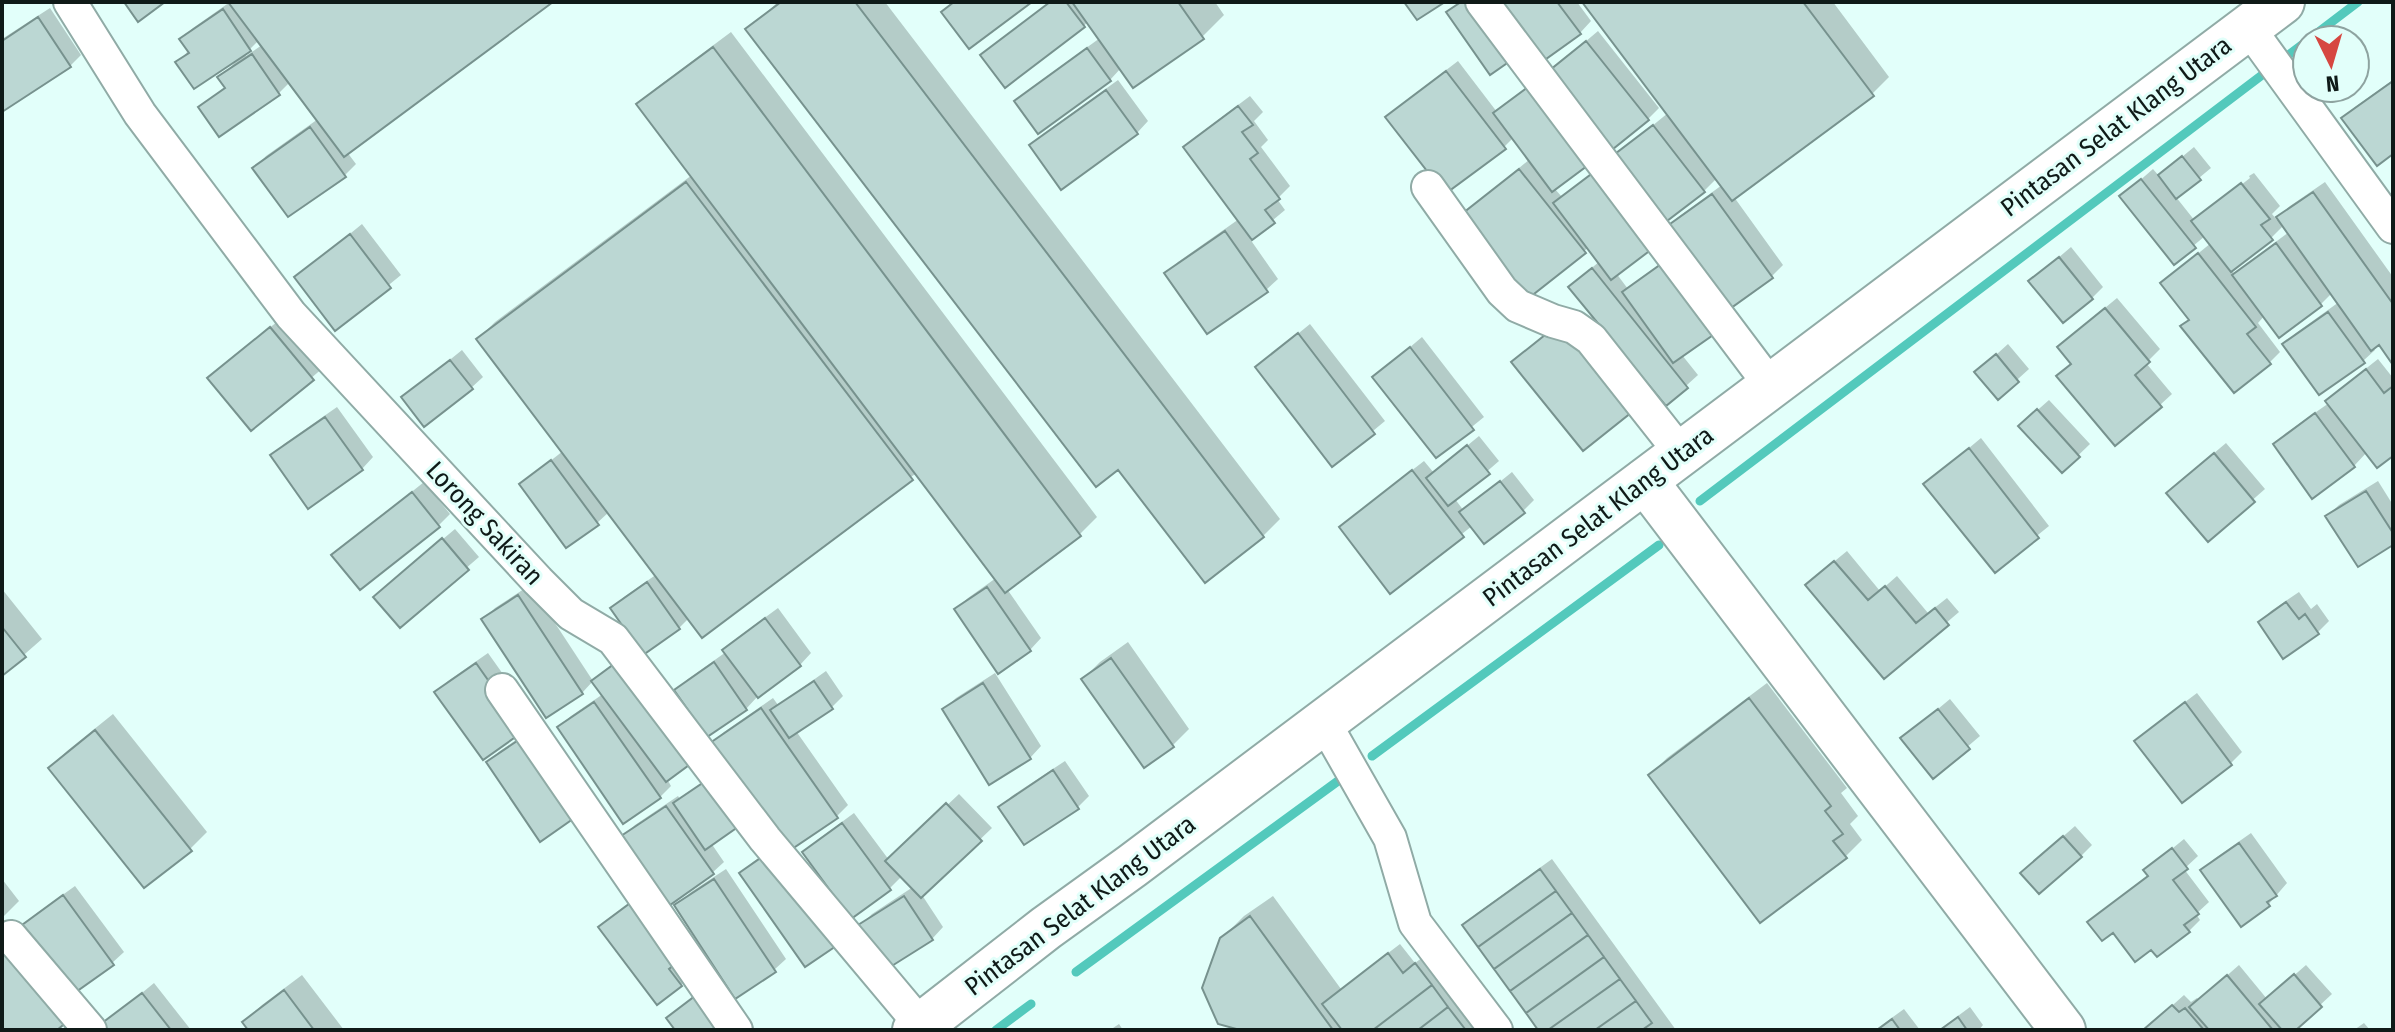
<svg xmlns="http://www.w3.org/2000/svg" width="2395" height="1032" viewBox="0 0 2395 1032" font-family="'Fira Sans Condensed',sans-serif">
<rect width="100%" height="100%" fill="#e2fffa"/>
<!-- shadow -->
<path fill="#0003" fill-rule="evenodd" d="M230 2H549L347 152 356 164 344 176 255 168 266 156 318 119 290 82 279 93 200 107 226 86 220 78 237 60 178 62 189 50 182 39 193 28ZM259 40 262 45 246 56 245 54Z
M778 2H885L1280 519 1263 536 1205 580 1119 467 748 29Z
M1050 2H1215L1224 15 1202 37 1121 68 1110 80 1017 101 1028 90 1100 38 1088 21 1084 26 983 55 994 44Z
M1459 2H1577L1591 21 1580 33 1449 12Z
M1585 2H1833L1889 77 1872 94 1734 197 1783 265 1772 276 1724 310 1668 232 1616 273 1628 289 1676 252 1682 355 1698 375 1666 404 1582 276 1600 261 1589 247 1526 298 1460 217 1530 159 1514 137 1504 147 1388 117 1399 106 1458 61 1497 112 1544 74 1554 188 1562 197 1610 159 1664 230 1677 218 1722 185 1717 178 1704 191 1664 222 1614 157 1668 113Z
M50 8 81 55 70 66 2 110V39Z
M1598 31 1659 108 1648 119 1552 70Z
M731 32 1097 517 1080 534 1007 589 1041 638 1030 650 956 609 968 598 996 578 917 473 689 618 679 628 642 654 667 779 671 786 660 797 559 727 571 716 603 694 594 681 605 670 638 645 613 609 624 597 657 574 609 512 597 523 521 484 563 451 478 339 495 322 692 175 639 105 656 88Z
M1118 80 1148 121 1137 133 1031 146 1043 134Z
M2393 80V152L2344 119 2355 107Z
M1250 96 1263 112 1254 121 1268 140 1261 147 1290 186 1277 199 1285 210 1250 239 1278 279 1266 290 1167 273 1178 262 1239 219 1186 147 1197 136Z
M2194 147 2211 168 2176 197 2195 221 2250 178 2249 176 2254 173 2280 206 2272 214 2277 220 2290 206 2325 182 2393 277V362L2379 342 2372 347 2375 350 2363 361 2285 344 2296 333 2339 302 2332 293 2321 304 2279 335 2265 315 2258 323 2280 352 2269 363 2191 319 2162 283 2211 243 2205 236 2174 262 2122 196 2153 169 2159 176ZM2284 225 2289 232 2246 264 2235 275 2231 269 2271 238Z
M362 224 401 275 336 328 296 278Z
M2071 247 2103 287 2092 298 2031 281Z
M2117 298 2160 349 2146 363 2172 394 2160 405 2071 336Z
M283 317 324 367 252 429 221 367Z
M1310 324 1385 421 1333 464 1257 367Z
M1422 337 1484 417 1436 456 1375 377Z
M2008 344 2029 369 1998 397 1977 372Z
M462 350 483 377 471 388 404 397Z
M2378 359 2393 378V454L2367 452 2354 466 2275 444 2286 433 2329 403 2328 401 2339 390Z
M2049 400 2090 444 2062 471 2032 415Z
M337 407 373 457 362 469 272 456 284 444Z
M1479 436 1499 461 1455 499 1464 511 1512 472 1534 500 1523 511 1472 526 1390 591 1341 528 1353 516 1424 461 1434 473Z
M1981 438 2049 526 1995 570 1926 484Z
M2226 443 2265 489 2208 539 2180 482Z
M2378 481 2393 505V543L2327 516 2339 505Z
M424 482 450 514 439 525 333 555Z
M455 529 479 557 400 625 387 586Z
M1847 551 1880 591 1897 576 1928 613 1947 598 1959 612 1884 676 1819 574Z
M530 585 593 681 582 693 484 619 495 608Z
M2 589 42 639 2 674Z
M2299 592 2311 609 2317 604 2329 621 2318 632 2260 623 2271 611Z
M778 608 811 653 800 665 757 697 746 709 677 690 688 679 726 652 725 650 736 639Z
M1128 642 1189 729 1172 746 1083 679 1100 662Z
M488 653 534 718 437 692 448 681Z
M826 671 843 696 832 707 796 731 848 805 836 817 741 873 753 862 781 842 744 821 711 843 724 862 712 873 624 836 635 825 678 796 680 799 727 765 712 743 724 732 773 698 778 705Z
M995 673 1041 746 1030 758 944 709 956 698Z
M1767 683 1847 788 1841 793 1858 816 1850 824 1862 840 1845 857 1650 775 1667 758Z
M2197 693 2242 752 2231 763 2182 800 2136 741 2148 730Z
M1950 699 1980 736 1933 776 1903 738Z
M113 714 207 832 190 849 50 768 67 751Z
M538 725 579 813 488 762 500 751Z
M1065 761 1089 796 1078 807H1001L1012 796Z
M959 794 992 828 922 895 943 927 932 939 861 925 872 914 913 887 902 876 890 888 852 916 804 853 816 841 854 813 889 860Z
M2075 826 2092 845 2081 856 2034 862Z
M2251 833 2287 883 2268 905 2203 871 2214 859Z
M2184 839 2198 856 2184 869 2209 902 2196 914 2200 920 2189 931 2152 947 2090 922 2101 911 2150 874 2146 870Z
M1552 859 1676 1030H1541L1464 925 1476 914Z
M726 869 786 959 774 970 677 906 691 892Z
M2 879 19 901 2 918Z
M75 886 124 952 112 963 25 925 36 914Z
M650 888 692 973 681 985 600 927 612 916Z
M1273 896 1341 989 1400 944 1415 963 1427 954 1486 1030H1242L1221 939 1244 916Z
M2239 965 2267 999 2306 965 2332 994 2293 1030H2145L2184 995 2191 1002 2197 998 2199 1000Z
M302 975 344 1030H251L245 1022 262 1005Z
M154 983 191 1030H61L84 1013 97 1030Z
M1970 1007 1983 1025 1979 1030H1939Z
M1904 1009 1920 1030H1875Z
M2364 1023 2370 1030H2354Z
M1119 1024 1123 1030H1110Z"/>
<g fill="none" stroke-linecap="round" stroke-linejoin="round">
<!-- stream -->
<path stroke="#53c9bc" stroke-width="9" d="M2308 40 2358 2
M1700 501 2307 41
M1372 756 1659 545
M1076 972 1338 781
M996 1030 1031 1004"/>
</g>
<!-- building -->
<path fill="#bbd7d3" stroke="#77928e" stroke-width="2" d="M124 2H165L138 22Z
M228 2H553L344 157Z
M781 2H855L1264 537 1205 583 1118 470 1096 487 745 29Z
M954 2H1032L969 49 941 12Z
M1050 2H1066L1085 27 1005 88 980 55Z
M1072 2H1178L1204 39 1133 88Z
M1404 2H1445L1417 20Z
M1461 2H1474L1513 59 1490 75 1446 12Z
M1494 2H1557L1581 34 1539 64Z
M1582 2H1803L1874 96 1732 201Z
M223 9 251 51 194 89 175 62 189 53 179 39Z
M38 17 71 67 2 112V41Z
M1586 41 1649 120 1613 149 1550 70Z
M713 47 1081 536 1005 593 636 104Z
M1087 48 1111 81 1038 134 1014 101Z
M252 54 280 95 219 137 198 107 225 88 217 77Z
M1446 71 1506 149 1445 194 1385 117Z
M2393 81V154L2377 166 2341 118Z
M1532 84 1591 163 1552 192 1493 113Z
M1106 90 1138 134 1061 190 1029 145Z
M1238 106 1253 125 1242 132 1258 153 1250 159 1280 199 1265 210 1275 223 1252 240 1183 147Z
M1653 125 1705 192 1663 224 1611 157Z
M310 127 346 177 288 217 252 168Z
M2182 156 2201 180 2176 199 2158 175Z
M1519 169 1586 253 1525 301 1458 217Z
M1598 169 1656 246 1611 280 1553 203Z
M2141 179 2196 248 2174 265 2119 196Z
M686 182 913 480 702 638 476 339Z
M2241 183 2270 219 2261 225 2273 240 2231 272 2191 221Z
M2313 192 2393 304V365L2379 345 2371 351 2276 217Z
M1712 194 1773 278 1724 313 1663 229Z
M1225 231 1268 292 1207 334 1164 273Z
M350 234 391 288 335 331 294 277Z
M2276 243 2322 306 2279 338 2232 275Z
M2198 253 2256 327 2247 334 2271 364 2234 393 2180 326 2189 320 2160 283Z
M2059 257 2093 299 2063 323 2028 281Z
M1664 262 1716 333 1673 363 1622 292Z
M1592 268 1688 388 1666 406 1568 287Z
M2105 308 2150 362 2135 375 2162 407 2115 446 2056 376 2071 364 2057 347Z
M2328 312 2365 363 2319 395 2282 344Z
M1560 323 1632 412 1583 451 1511 362Z
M270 327 314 380 251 431 207 378Z
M1298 333 1375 434 1332 467 1255 367Z
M1410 347 1474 430 1436 458 1372 377Z
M1996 354 2019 382 1998 400 1974 372Z
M450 360 473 389 424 427 401 397Z
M2366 369 2384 393 2393 386V456L2377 468 2325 401Z
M2037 409 2080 457 2062 473 2018 426Z
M2315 413 2355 467 2312 499 2273 444Z
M325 417 363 470 308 509 270 455Z
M1467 445 1490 474 1448 506 1426 478Z
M1969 448 2039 538 1995 573 1923 484Z
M2214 453 2255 502 2208 542 2166 493Z
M551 460 599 525 566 548 519 484Z
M1412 470 1464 537 1390 594 1339 527Z
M1500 481 1525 513 1484 544 1459 512Z
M2366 491 2393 533V545L2358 567 2325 516Z
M412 492 440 527 360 590 331 555Z
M442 538 469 570 400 628 373 597Z
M1834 561 1868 600 1885 586 1916 623 1935 608 1949 625 1884 679 1805 585Z
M647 582 680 629 643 655 610 608Z
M987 587 1031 651 998 674 954 609Z
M518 595 583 694 546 718 481 619Z
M2286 602 2299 619 2305 614 2319 634 2283 659 2258 622Z
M765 618 801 666 758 698 722 650Z
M2 627 26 657 2 676Z
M625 656 700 757 666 782 591 681Z
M1111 658 1174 747 1144 768 1081 679Z
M714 662 747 710 707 737 674 690Z
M476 663 524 731 483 760 434 692Z
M814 681 833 709 789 738 770 710Z
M983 683 1031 759 989 785 942 709Z
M1749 698 1831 806 1825 811 1843 834 1833 841 1847 858 1760 923 1648 775Z
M594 702 661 798 623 824 557 727Z
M2185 702 2232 765 2182 803 2134 741Z
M761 708 838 818 786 853 710 743Z
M1938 709 1970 749 1933 779 1900 738Z
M95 730 192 851 144 888 48 768Z
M526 735 580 814 540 842 486 762Z
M1053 770 1079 809 1024 845 998 807Z
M713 776 745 822 705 850 673 803Z
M946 803 982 841 921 898 885 861Z
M666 806 714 874 670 905 621 836Z
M842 823 891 890 851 919 802 852Z
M2063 836 2082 857 2039 894 2020 873Z
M2239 843 2277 896 2267 902 2270 906 2241 927 2200 870Z
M2172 848 2188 869 2173 880 2199 914 2184 925 2190 932 2157 957 2151 950 2135 962 2113 933 2102 941 2087 922 2148 876 2143 870Z
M772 850 839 944 805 967 739 873Z
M1540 869 1556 891 1478 947 1462 925Z
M714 879 776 972 735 999 674 905Z
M1556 891 1572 913 1494 969 1478 947Z
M63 895 114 965 73 994 22 925Z
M904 896 933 940 887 969 858 925Z
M637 898 683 958 669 969 682 986 657 1005 598 927Z
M1572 913 1588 935 1510 991 1494 969Z
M1250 916 1333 1030H1240L1218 1024 1202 988 1220 938Z
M1588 935 1604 957 1526 1013 1510 991Z
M2 938 68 1021 57 1030H4L2 1028Z
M1388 953 1403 973 1415 963 1432 985 1373 1030H1342L1322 1004Z
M1604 957 1620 979 1548 1030H1538L1526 1013Z
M2294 974 2322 1007 2296 1030H2282L2259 1004Z
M2227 975 2273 1030H2209L2189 1007Z
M1620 979 1636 1001 1595 1030H1548Z
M1432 985 1448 1007 1418 1030H1373Z
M284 990 314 1030H248L242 1022Z
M142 993 171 1030H95L94 1029Z
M695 996 720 1030H675L666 1018Z
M1636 1001 1652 1023 1642 1030H1595Z
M2172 1005 2179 1012 2185 1008 2204 1030H2143Z
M1448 1007 1465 1029 1418 1030Z
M1958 1017 1967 1030H1940Z
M1892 1019 1900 1030H1877Z"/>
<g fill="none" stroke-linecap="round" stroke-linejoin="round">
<!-- street casing -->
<g stroke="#90aba6" stroke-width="36">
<path id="street" d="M70 2 140 114 291 315 538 581 571 614 613 639 765 839 921 1025
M1482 2 1770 385
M2248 27 2393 227
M1428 187 1502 291 1518 306 1553 321 1574 327 1591 339 1681 453
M502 690 736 1030
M1324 722 1390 838 1415 923 1496 1030
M11 937 90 1030"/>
</g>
<!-- secondary casing -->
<g stroke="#90aba6" stroke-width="48">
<path id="secondary" d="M1645 481 2063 1030"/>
</g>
<!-- highway casing -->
<g stroke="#90aba6" stroke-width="48">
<path id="highway" d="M915 1030 1046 928 1132 866 2282 2"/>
</g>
<!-- street -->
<use href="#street" stroke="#fff" stroke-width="32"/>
<!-- secondary -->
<use href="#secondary" stroke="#fff" stroke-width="44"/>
<!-- highway -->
<use href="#highway" stroke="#fff" stroke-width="44"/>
</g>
<g text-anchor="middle" stroke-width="6" stroke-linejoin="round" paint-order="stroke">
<!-- street labels -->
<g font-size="26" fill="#0f1a18" stroke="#e2fffa">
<text transform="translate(2116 126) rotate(-37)" y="9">Pintasan Selat Klang Utara</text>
<text transform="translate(1598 516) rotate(-37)" y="9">Pintasan Selat Klang Utara</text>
<text transform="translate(485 523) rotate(47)" y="9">Lorong Sakiran</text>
<text transform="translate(1080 905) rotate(-37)" y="9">Pintasan Selat Klang Utara</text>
</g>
</g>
<!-- border -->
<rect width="2395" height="1032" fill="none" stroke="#0f1a18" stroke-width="8"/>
<!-- north arrow -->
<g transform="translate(2331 64) rotate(175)"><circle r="38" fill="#e2fffa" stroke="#8ea3a0" stroke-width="2"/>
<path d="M0-6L14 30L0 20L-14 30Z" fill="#d64741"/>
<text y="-12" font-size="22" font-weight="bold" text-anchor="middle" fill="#0f1a18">N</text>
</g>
</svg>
